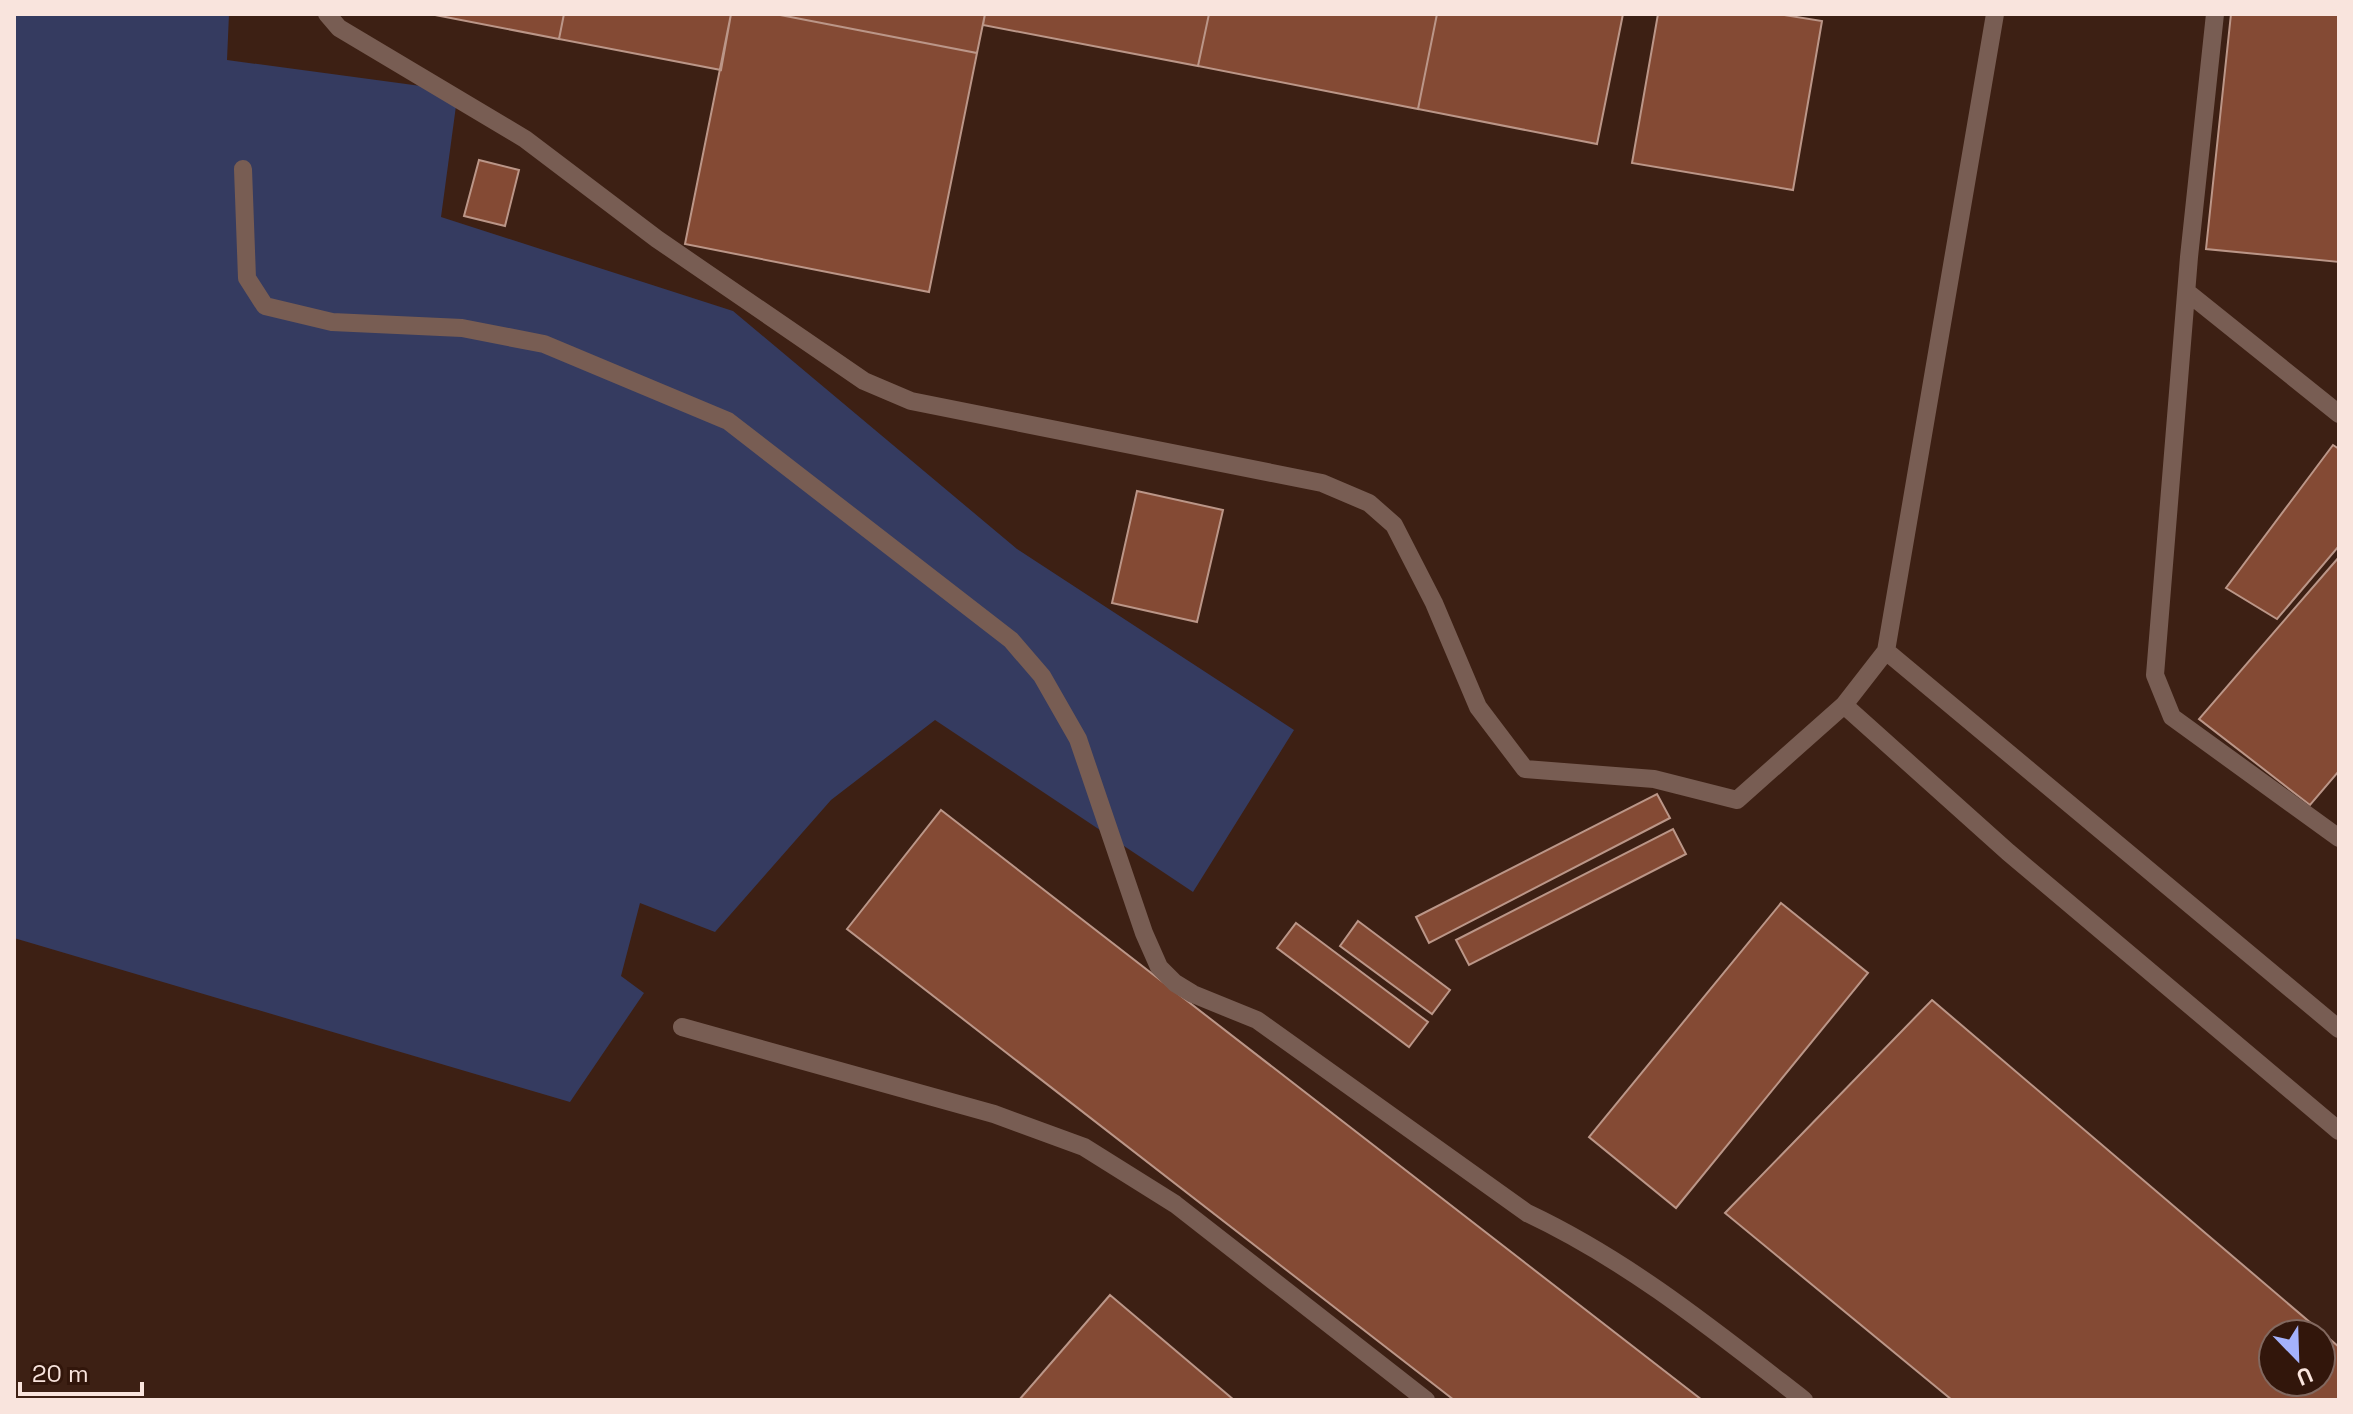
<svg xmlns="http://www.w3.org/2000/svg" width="2353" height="1414" viewBox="0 0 2353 1414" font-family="'Space Grotesk',sans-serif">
<rect width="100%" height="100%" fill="#3d2014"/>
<!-- green -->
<path fill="#353b60" d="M14 14H229L227 60 458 91 441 217 733 311 1017 549 1294 730 1193 892 935 720 831 800 715 932 640 903 621 976 644 993 570 1102 14 938Z"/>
<!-- building -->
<path fill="#844a34" stroke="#bb9688" stroke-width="2" fill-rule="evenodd" d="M430 14H564L559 39Z
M564 14H731L721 70 559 39Z
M731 14H775L977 53 929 292 685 244Z
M775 14H985L977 53Z
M985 14H1209L1198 66 983 25Z
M1209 14H1437L1418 109 1198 66Z
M1437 14H1623L1597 144 1418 109Z
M1658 14H1778L1822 21 1793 190 1632 163Z
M2231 14H2339V262L2206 249Z
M479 160 519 170 505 226 464 216Z
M2333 445 2339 449V546L2277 619 2226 588Z
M1137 491 1223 510 1197 622 1112 603Z
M2339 557V771L2310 805 2199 719Z
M1657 794 1670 818 1429 943 1416 917Z
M941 810 1702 1400H1454L847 929Z
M1673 829 1686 854 1469 965 1456 940Z
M1781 903 1868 973 1676 1208 1589 1137Z
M1358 921 1450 990 1432 1014 1340 946Z
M1296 923 1428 1022 1409 1047 1277 948Z
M1932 1000 2339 1347V1400H1952L1725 1213ZM2273 1334H2321V1382H2273Z
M1110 1295 1234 1400H1019Z"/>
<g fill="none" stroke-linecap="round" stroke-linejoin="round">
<!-- service -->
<path stroke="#785d53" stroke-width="18" d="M327 14 339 28 525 139 657 239 864 381 911 401 1322 483 1369 503 1394 525 1434 603 1478 707 1525 769 1654 779 1737 800 1844 705 1886 651 1995 14
M2215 14 2189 257 2155 675 2172 717 2339 838
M243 169 247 278 265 306 332 322 462 328 544 344 728 421 1011 640 1042 676 1078 739 1144 933 1159 967 1175 983 1193 994 1257 1020 1527 1213C1629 1261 1715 1331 1804 1400
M2187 292 2339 414
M1886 651 2339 1029
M1844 705 2008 852 2339 1131
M682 1027 994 1114 1084 1147 1175 1204 1426 1400"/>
</g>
<!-- border -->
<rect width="2353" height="1414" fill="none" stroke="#f9e4dd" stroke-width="32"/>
<!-- north arrow -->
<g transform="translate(2297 1358) rotate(157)"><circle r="38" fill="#32160b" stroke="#82685f" stroke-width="2"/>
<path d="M0-6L14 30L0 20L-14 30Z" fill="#a4b2fc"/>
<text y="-12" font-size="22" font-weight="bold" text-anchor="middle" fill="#f9e4dd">U</text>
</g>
<!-- scale -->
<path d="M20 1382v12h122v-12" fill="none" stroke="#f9e4dd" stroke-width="4"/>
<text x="32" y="1382" font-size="24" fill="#f9e4dd" stroke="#32160b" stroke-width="6" paint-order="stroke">20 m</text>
</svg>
